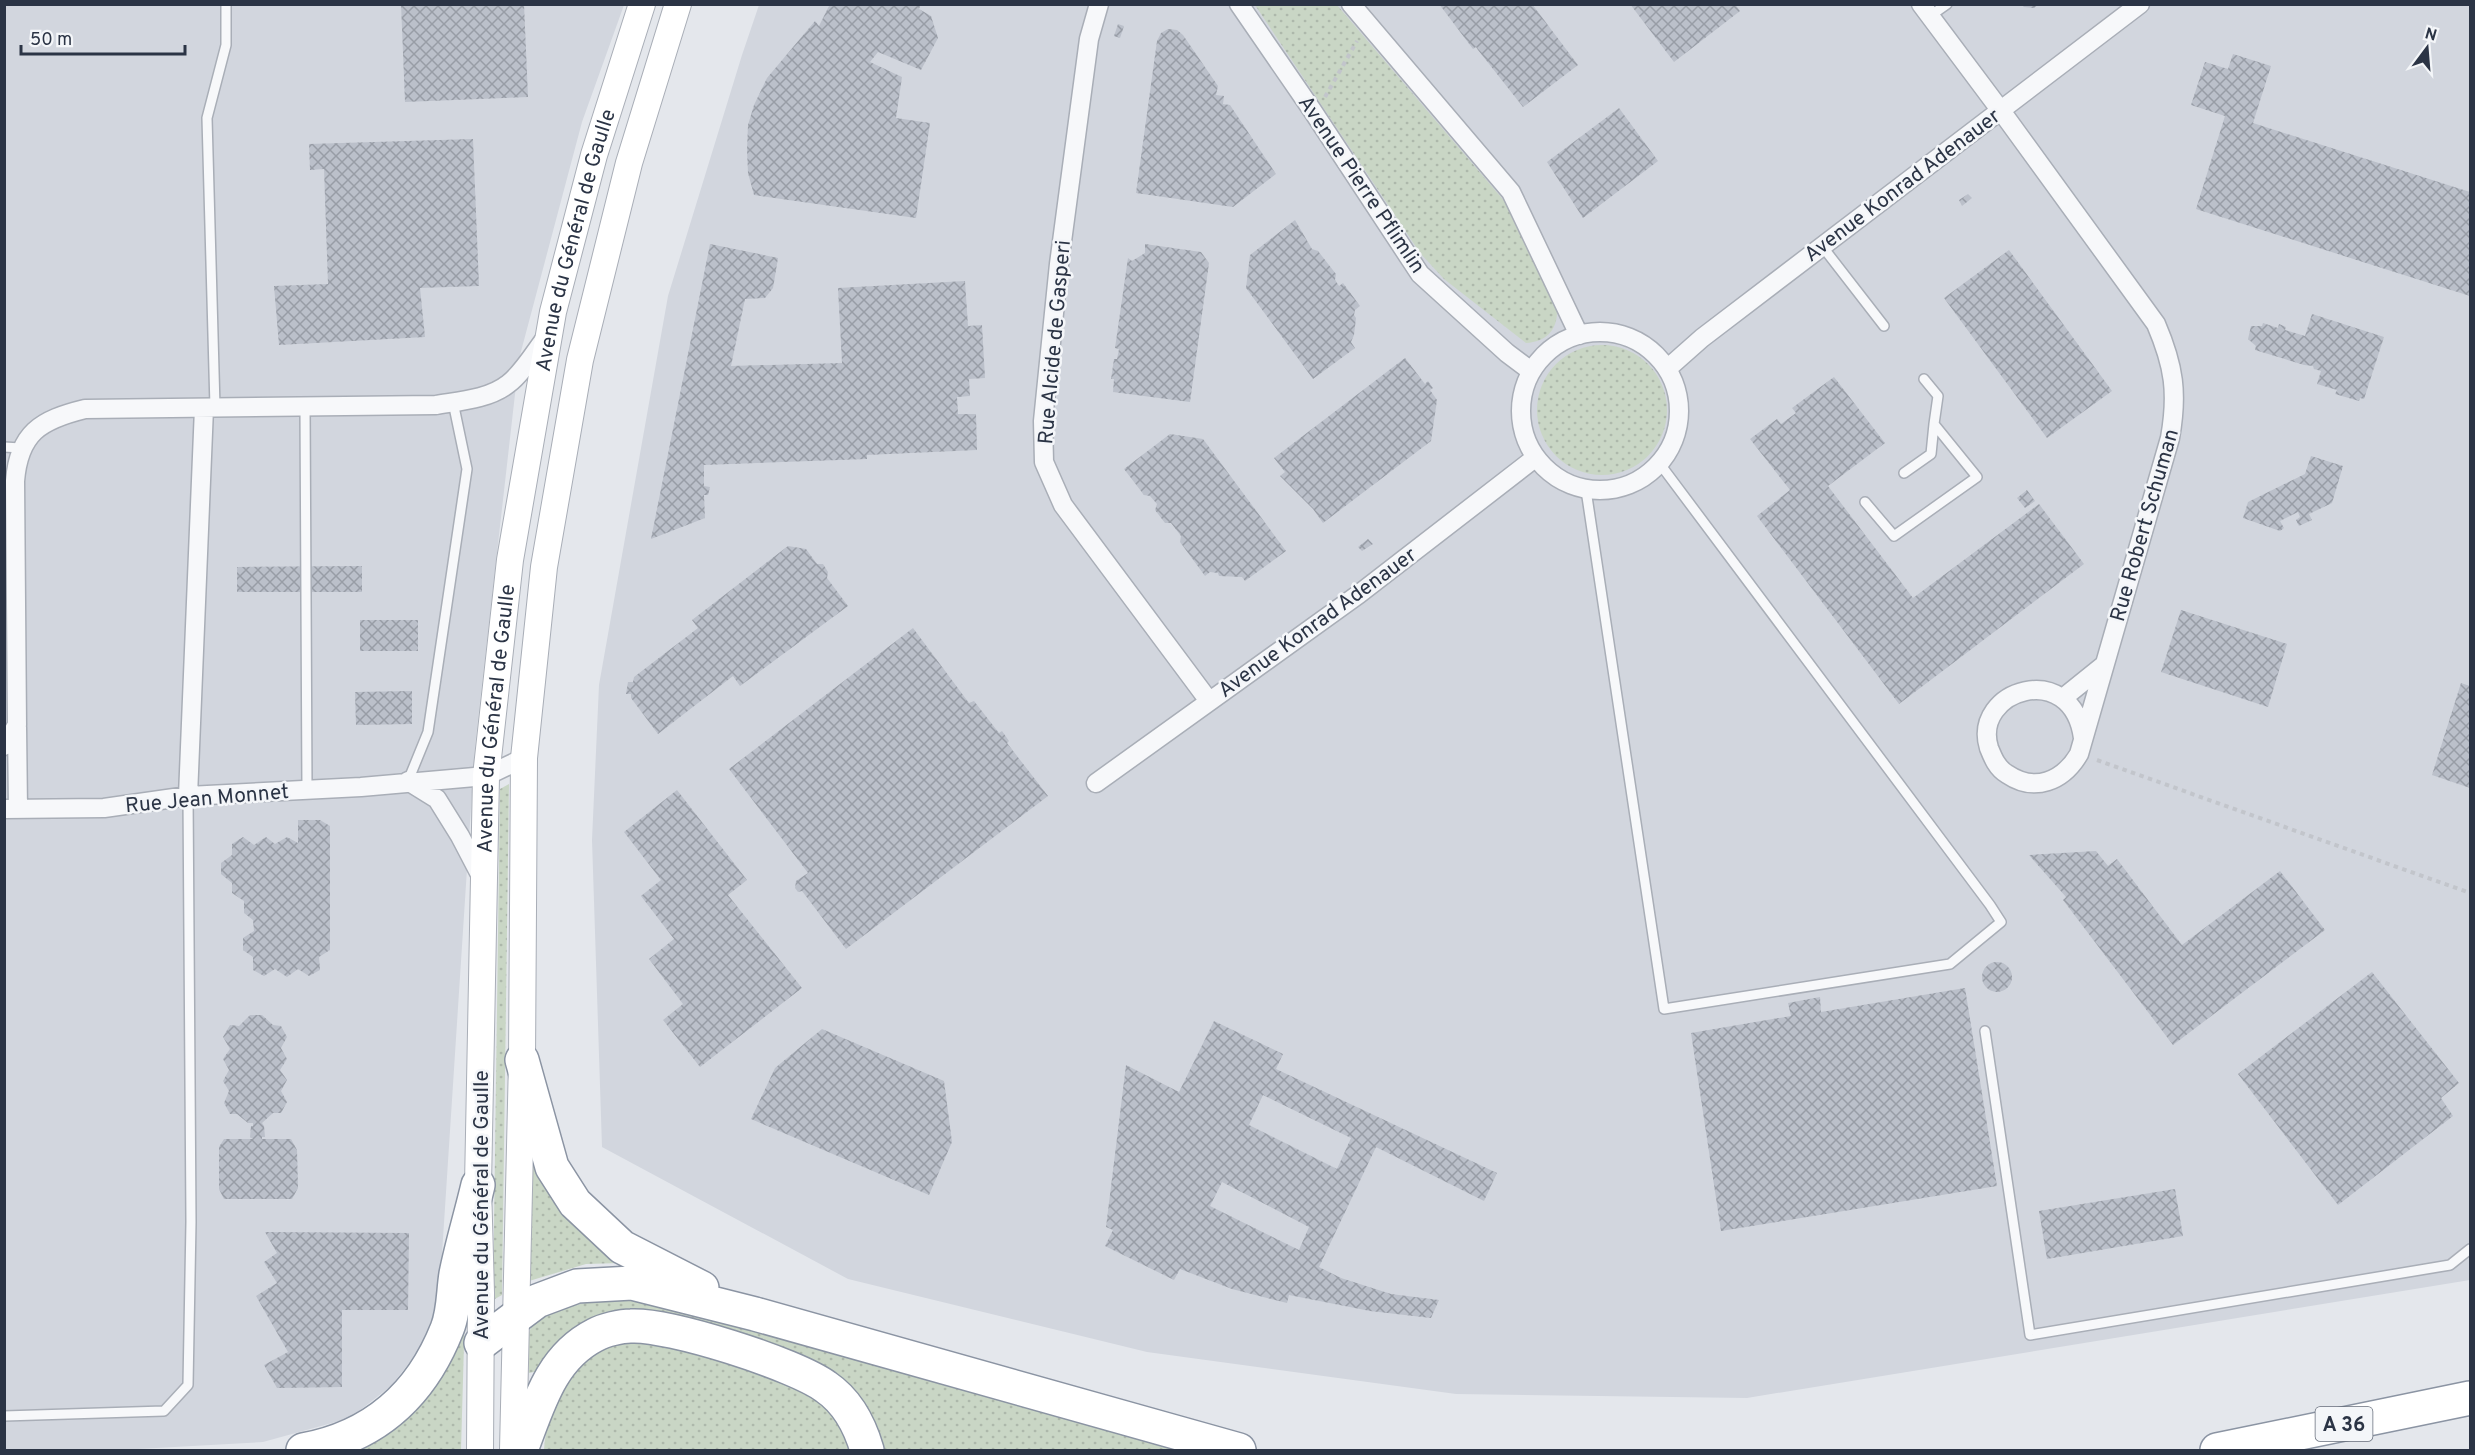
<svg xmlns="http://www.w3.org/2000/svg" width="2475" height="1455" viewBox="0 0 2475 1455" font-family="Overpass,sans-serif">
<defs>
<pattern id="grass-dots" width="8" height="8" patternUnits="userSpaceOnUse" patternTransform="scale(1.5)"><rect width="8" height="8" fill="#c9d6c5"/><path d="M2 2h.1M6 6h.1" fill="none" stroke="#adb8ab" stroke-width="1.8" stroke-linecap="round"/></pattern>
<pattern id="building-cross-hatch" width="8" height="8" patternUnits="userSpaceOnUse" patternTransform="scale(1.5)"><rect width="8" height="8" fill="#bbc0ca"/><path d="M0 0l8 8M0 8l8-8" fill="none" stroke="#989da6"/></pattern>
</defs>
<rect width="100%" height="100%" fill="#e4e7ec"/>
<!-- built -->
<path fill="#d2d6de" d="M5 5H624L582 122 519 359 475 746 439 1300 420 1349 391 1386 350 1418 263 1442 120 1450H5Z
M759 5H2470V1280L1747 1398 1456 1394 1147 1352 848 1279 602 1147 592 840 599 685 668 296 742 55Z"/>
<!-- grass -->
<path fill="url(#grass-dots)" d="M1255 5H1337L1512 210 1557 312C1557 330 1546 342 1526 343L1444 279 1420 253Z
M1537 410a65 65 0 1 1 130 0a65 65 0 1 1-130 0Z
M509 784 502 1295 493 1300 500 789Z
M531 1150 621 1263 586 1264 529 1281Z
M607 1299 634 1301 710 1318 1188 1450H880L828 1370 574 1329 553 1346 538 1371 529 1373C529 1360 525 1342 530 1330 537 1310 589 1302 607 1299Z
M465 1309 461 1450H339Z
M639 1342 665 1344 790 1380 828 1407 844 1428 852 1450H544C545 1433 549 1421 555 1405 572 1362 594 1346 639 1342Z"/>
<!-- building -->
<path fill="url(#building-cross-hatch)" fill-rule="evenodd" d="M401 4H524L528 97 405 102Z
M830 4H921L919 9 931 16 938 38 921 70 878 52 870 62 902 77 896 118 930 123 916 218 754 195 748 173 747 150 748 125 754 105 767 78 815 21 819 26Z
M1439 4H1532L1578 65 1523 107 1478 50 1476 47 1473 49Z
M1630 4H1735L1740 11 1674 62Z
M2022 4H2039L2034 8 2024 7Z
M1118 24 1124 26 1120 38 1114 36Z
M1168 29 1177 30 1183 35 1218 86 1216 95 1224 96 1223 104 1230 105 1276 174 1233 207 1136 193 1157 41 1161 33Z
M2233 54 2271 66 2253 123 2470 192V296L2196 209 2225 116 2191 105 2205 62 2228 69Z
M1619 108 1658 161 1583 218 1547 162Z
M473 139 479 286 420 288 425 337 279 345 274 286 328 284 324 169 310 170 309 144Z
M1968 194 1972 198 1962 206 1959 200Z
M1295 220 1312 249 1318 251 1336 274 1335 280 1339 286 1343 283 1360 306 1355 310 1354 315 1356 318 1354 335 1351 342 1355 348 1313 379 1246 288 1250 255Z
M710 244 778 258 773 288 765 298 745 299 731 366 842 363 838 288 965 281 968 326 982 325 985 378 969 379 970 396 957 397 958 414H976L977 450 867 455V459L704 465V486L710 487 708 495H704L705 518 651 539Z
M1145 244 1201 252 1209 263 1190 402 1113 392 1114 379H1111L1114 359H1117L1119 349 1115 348 1128 258 1132 261 1145 253Z
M2009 250 2112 391 2047 438 1944 298Z
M2312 314 2384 337 2364 399 2360 398 2359 401 2335 394 2337 390 2317 384 2321 371 2314 369 2313 366 2304 365 2255 350 2256 346 2248 339 2251 326H2262L2263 323 2278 328 2279 324 2286 327 2285 330 2305 336Z
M1405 358 1425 384 1428 381 1433 388 1430 390 1437 400 1431 441 1323 523 1313 509 1280 476 1285 472 1274 458Z
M1834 377 1885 443 1828 486 1913 598 2039 504 2084 564 1899 704 1757 516 1790 490 1750 439 1777 419 1781 424 1796 413 1792 408Z
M1170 434 1203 439 1286 551 1245 581 1242 577 1219 576 1218 573 1210 572 1205 576 1180 542 1181 536 1171 523H1165L1155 510 1157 504 1150 496 1144 495 1124 469Z
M2311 456 2343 466 2332 503 2309 514 2312 520 2299 526 2296 520 2300 517 2298 512 2280 521 2284 528 2280 531 2243 518 2248 502 2305 474Z
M2027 490 2035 501 2025 508 2017 498Z
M1368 539 1373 544 1362 551 1358 547Z
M788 546 806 549 817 564H823L828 572 827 578 848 606 740 686 733 676 658 734 631 698V694H626L628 682H633L634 677 698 628 692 620Z
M362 566V592H237V567Z
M2181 610 2287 644 2268 707 2161 672Z
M360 620H418V651H360Z
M913 628 969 703 974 701 999 733 1002 731 1009 741 1007 743 1048 796 846 949 802 891 798 892 795 888 796 881 808 873 729 769Z
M2461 683 2470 686V788L2432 775Z
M412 691V724L356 725 355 692Z
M677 790 747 880 728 895 802 988 700 1067 663 1020 683 1004 649 959 674 939 641 896 661 880 624 832Z
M298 820H320L330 826V950L319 957 320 970 309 976 298 969 287 977 275 969 264 976 253 970V957L243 950V938L254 931 253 920 244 913V901L232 893V883L221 874V863L232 855V844L243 837 254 845 266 837 275 844 287 837 298 843Z
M2096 851 2108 866 2117 859 2182 945 2280 871 2325 930 2173 1045 2063 900 2066 897 2029 855Z
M1982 977a15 15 0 1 1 30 0a15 15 0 1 1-30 0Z
M2372 972 2459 1083 2441 1098 2453 1116 2338 1205 2238 1074Z
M1965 988 1997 1186 1721 1231 1691 1033 1791 1016 1788 1003 1820 997 1821 1012Z
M250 1015H262L273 1025 281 1026 287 1037 281 1048 287 1059 280 1070 287 1080 281 1091 287 1102 281 1113H273L262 1123 264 1126 265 1137H262V1139H291L297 1150 298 1188 292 1199H224L219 1189V1147L224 1139H253L250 1137 251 1126H253V1123H248L237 1114H230L224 1103 229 1091 223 1081 229 1070 223 1059 230 1049 223 1037 230 1025 239 1026Z
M1214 1021 1283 1054 1276 1069 1497 1173 1484 1201 1376 1147 1319 1267 1341 1278 1391 1294 1439 1300 1431 1318 1370 1311 1289 1295 1287 1303 1232 1289 1180 1269 1174 1280 1105 1246 1113 1230 1106 1227 1126 1065 1179 1092ZM1263 1095 1351 1138 1337 1169 1249 1125ZM1222 1182 1309 1227 1299 1250 1210 1206Z
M822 1029 944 1081 952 1142 929 1195 751 1119 775 1068Z
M2175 1189 2183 1236 2047 1259 2039 1211Z
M265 1232 409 1233 408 1310H342V1387L277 1388 264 1365 288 1352 256 1296 277 1283 264 1262 277 1253Z"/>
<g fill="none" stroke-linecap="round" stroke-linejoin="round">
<!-- lane casing -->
<g stroke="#a9aeb7" stroke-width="12">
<path id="lane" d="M1930 16 1947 4
M1822 246 1884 326
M1924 379 1938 396 1934 424
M305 406 307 790
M215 407 207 118 226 45V4
M4 447 21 448
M1586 490 1664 1009 1950 964 2001 922 1990 905 1660 464
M1865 502 1894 536 1977 477 1934 424 1931 454 1904 473
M408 781 428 732 467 469 453 402
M1985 1031 2030 1335 2450 1265 2470 1249
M4 1416 164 1411 188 1385 191 1222 188 796"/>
</g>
<!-- street casing -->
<g stroke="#a9aeb7" stroke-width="21">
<path id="street" d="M1099 4 1089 39 1059 264 1043 421 1044 462 1063 505 1209 701
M1239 4 1312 110 1420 274 1507 353 1531 371
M1351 4 1511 192 1579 335
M1921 4 2007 119 2156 324C2174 366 2178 393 2170 438L2079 754C2063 781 2035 793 2007 774 1997 768 1993 758 1989 748 1971 690 2072 658 2083 738
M1521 411a79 79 0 1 1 158 0a79 79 0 1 1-158 0Z
M1667 369 1702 338 2140 4
M2063 698 2104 665
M17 727 18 809
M4 746 17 725 15 481C19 433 40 420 85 409L436 405C460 401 489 399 508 384 522 374 536 350 547 336
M408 781 437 799 460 836 483 880
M1096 783 1359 594 1535 458
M188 796 204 408
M4 809 104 808 188 796 361 787 486 776 524 758"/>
</g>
<!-- secondary casing -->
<g stroke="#a9aeb7" stroke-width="28">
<g id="secondary">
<path id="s1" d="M480 1450 481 1293 478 1185 486 776 510 560 553 312 594 155 642 4"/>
<path d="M513 1450 522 1060 524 758 544 567 580 360 629 163 678 4"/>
</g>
</g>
<!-- highway casing -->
<g stroke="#8b94a3" stroke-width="36">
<path id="highway" d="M522 1060 552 1167 575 1203 622 1247 702 1288
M481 1343 537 1301 577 1286 632 1283 755 1314 1239 1450
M303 1450C374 1437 421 1395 447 1329 454 1312 453 1292 456 1274 462 1244 471 1215 478 1185
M521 1450C538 1406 550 1358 595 1335 604 1330 621 1326 631 1326 669 1324 795 1364 826 1387 848 1402 860 1426 867 1450
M2217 1450 2470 1398"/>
</g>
<!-- path -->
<path stroke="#c2c5cb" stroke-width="4" stroke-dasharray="4.5 4.5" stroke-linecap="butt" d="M1325 97 1357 41
M2097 760 2470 893"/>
<!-- lane -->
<use href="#lane" stroke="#f7f8fa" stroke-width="9"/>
<!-- street -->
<use href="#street" stroke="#f7f8fa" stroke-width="18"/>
<!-- secondary -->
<use href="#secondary" stroke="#fff" stroke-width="26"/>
<!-- highway -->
<use href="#highway" stroke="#fff" stroke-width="33"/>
</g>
<g text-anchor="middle" stroke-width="5" stroke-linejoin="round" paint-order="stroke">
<!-- shield labels -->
<rect fill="#f4f6f9" stroke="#676e7b" stroke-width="1.5" x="2315.5" y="1407" width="57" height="34" rx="4.5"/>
<g font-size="20" font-weight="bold" fill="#2b3445">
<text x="2344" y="1431">A 36</text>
</g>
<!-- street labels -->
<g font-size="21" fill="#2b3445" stroke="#f4f6f9">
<text transform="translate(1362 184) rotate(56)" y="7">Avenue Pierre Pflimlin</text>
<text transform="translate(1902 185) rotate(-37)" y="7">Avenue Konrad Adenauer</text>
<text dy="7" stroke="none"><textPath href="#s1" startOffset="1218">Avenue du Général de Gaulle</textPath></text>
<text transform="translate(1054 342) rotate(-85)" y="7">Rue Alcide de Gasperi</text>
<text transform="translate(2144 525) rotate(-74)" y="7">Rue Robert Schuman</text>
<text transform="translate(1317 622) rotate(-36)" y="7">Avenue Konrad Adenauer</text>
<text dy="7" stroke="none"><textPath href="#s1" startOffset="732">Avenue du Général de Gaulle</textPath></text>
<text transform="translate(207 798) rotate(-5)" y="7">Rue Jean Monnet</text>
<text transform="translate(481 1205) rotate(-90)" y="7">Avenue du Général de Gaulle</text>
</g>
</g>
<!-- border -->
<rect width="2475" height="1455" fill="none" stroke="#2b3445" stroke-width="12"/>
<!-- north arrow -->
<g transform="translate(2427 48) rotate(16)" stroke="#f4f6f9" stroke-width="4.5" paint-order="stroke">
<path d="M0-4.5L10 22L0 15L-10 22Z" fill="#2b3445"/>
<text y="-9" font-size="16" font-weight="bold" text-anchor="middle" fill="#2b3445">N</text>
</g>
<!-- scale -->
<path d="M21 45v9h164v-9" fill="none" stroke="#2b3445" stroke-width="3"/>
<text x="30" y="45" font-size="18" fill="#2b3445" stroke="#f4f6f9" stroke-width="4.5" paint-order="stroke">50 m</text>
</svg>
